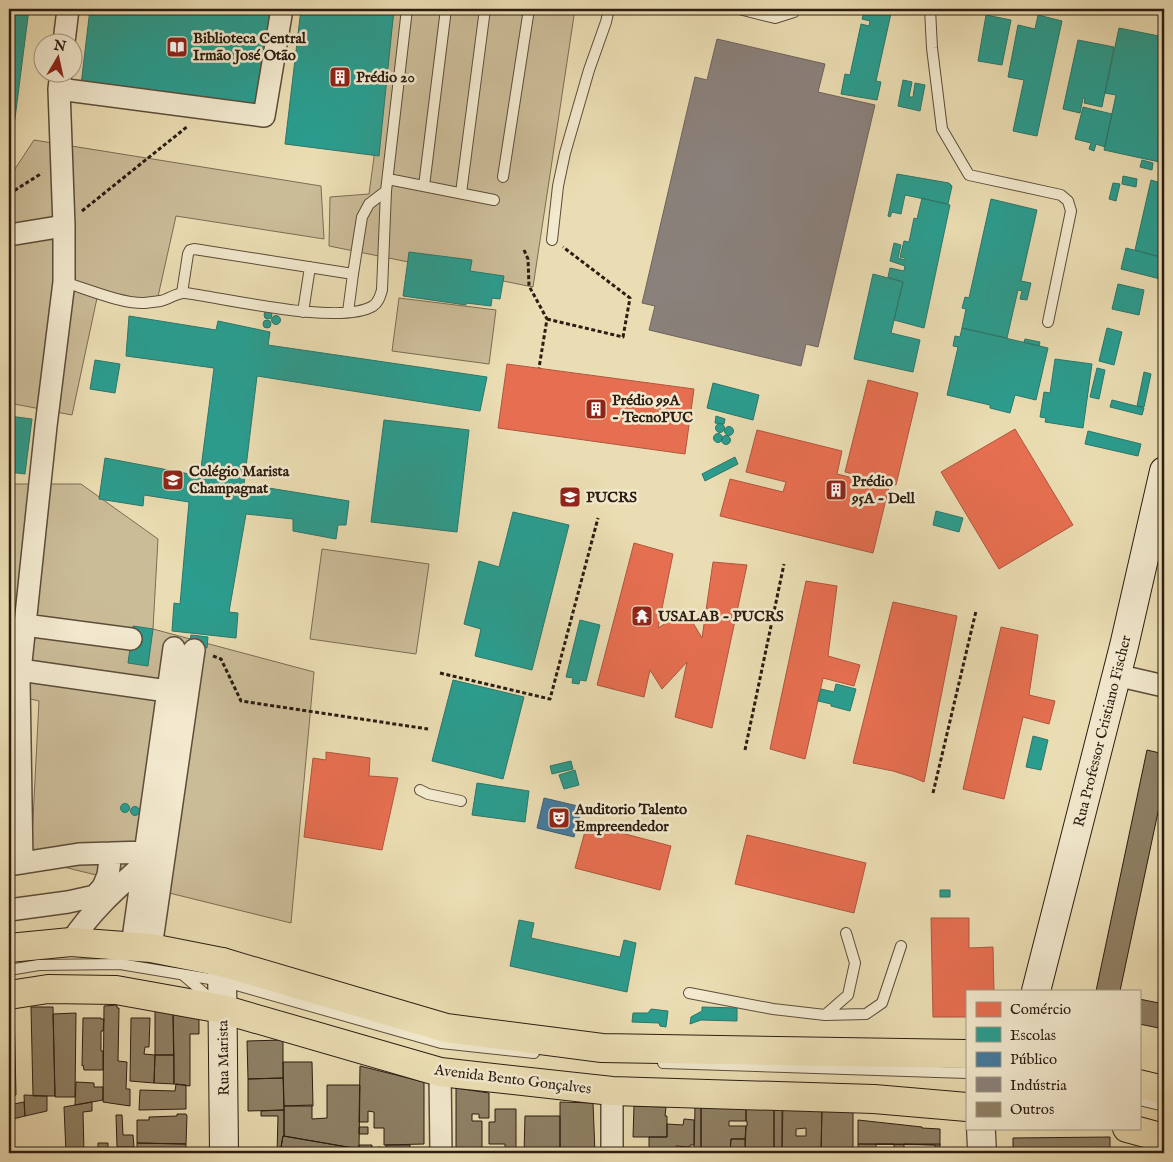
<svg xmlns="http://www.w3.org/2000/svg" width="1173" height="1162" viewBox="0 0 1173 1162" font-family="'IM FELL English',serif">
<rect width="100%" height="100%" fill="#ebddb3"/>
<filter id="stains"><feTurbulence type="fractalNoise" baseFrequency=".004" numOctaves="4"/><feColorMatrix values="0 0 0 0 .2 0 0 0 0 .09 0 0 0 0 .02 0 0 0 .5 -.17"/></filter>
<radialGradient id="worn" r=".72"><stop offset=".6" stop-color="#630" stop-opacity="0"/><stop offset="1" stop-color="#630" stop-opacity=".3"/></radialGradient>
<!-- green -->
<path fill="#cbbc98" stroke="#7c6c55" d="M394 9H575L533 287 329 246 330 197 369 194Z
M34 140 321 186 324 239 176 216 157 301 97 298 72 415 9 403V178Z
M399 298 496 310 489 364 392 351Z
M9 484H81L158 539 153 629 314 672 291 923 31 859 39 701 9 694Z
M322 549 429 564 416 654 310 639Z"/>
<!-- shops -->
<path fill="#e76f51" stroke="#af563e" d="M507 364 694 389 685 454 498 428Z
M868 380 918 393 896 485 845 472Z
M1015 429 1073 525 999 569 941 472Z
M757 430 842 451 837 474 889 487 873 553 720 516 730 479 783 492 786 482 746 472Z
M634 543 673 554 658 628 686 611 702 638 713 562 747 565 712 728 675 717 687 662 662 689 650 670 644 697 597 685Z
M806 581 837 586 828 656 860 665 854 686 823 678 805 759 770 749Z
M893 602 957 616 924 782 912 777 893 771 853 763Z
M1001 627 1038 635 1029 695 1055 701 1049 724 1023 717 1004 799 963 789Z
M326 752 370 758 369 776 398 778 382 850 304 837 313 758 326 760Z
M587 824 671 846 660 890 575 868Z
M747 835 866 863 854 913 735 884Z
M931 918H969V948L993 947 994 991H967V1017H933Z"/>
<!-- schools -->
<path fill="#2a9d8f" stroke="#2b776a" d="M9 9H29L9 165Z
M90 9H273L261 107 81 85Z
M301 9H394L379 156 285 144Z
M865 9H892L876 81 881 82 877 100 841 94 845 74 850 75 861 24 869 26 870 21 862 19Z
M1122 9H1142L1141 13 1122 11Z
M986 15 1011 20 1002 65 978 61Z
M1038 15 1062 21 1037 136 1013 131 1024 80 1008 77 1018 25 1035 29Z
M1119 28 1164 37V163L1104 150 1116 95 1105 93Z
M1078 40 1114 47 1102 107 1084 103 1085 98H1083L1080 113 1063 109Z
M903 80 912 82 909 97H913L915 83 925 85 920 111 898 106Z
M1083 107 1112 114 1105 147 1096 144 1094 151 1089 149 1091 143 1075 139Z
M1142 160 1153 163 1152 170 1140 167Z
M897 174 949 183 952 186 948 204 905 195 901 214 892 212 890 217 888 216Z
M1123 176 1137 179 1136 187 1122 184Z
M1151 180 1164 184V243L1161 257 1135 250Z
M1113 183 1120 184 1116 201 1109 199Z
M922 198 950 205 924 328 894 320 903 282 888 277 890 268 904 271 905 266 890 261 894 243 901 245 898 258 905 260V258L900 257 904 241 909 242 914 218 917 219Z
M991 199 1037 210 1021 281 1031 283 1027 300 1020 299 1022 291 1018 290 1007 338 962 328 966 309 962 308 965 297 969 298Z
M1126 248 1164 258V280L1121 269Z
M409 252 472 260 470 271 504 276 500 299 492 298 491 306 466 303V305L403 296Z
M873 274 903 282 891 333 920 340 913 372 854 359Z
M1118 284 1144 290 1139 315 1112 309Z
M264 315a4 4 0 1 1 8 0a4 4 0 1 1-8 0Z
M271.5 320a4.5 4.5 0 1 1 9 0a4.5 4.5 0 1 1-9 0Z
M129 316 216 330 218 321 270 332 268 345 487 377 480 411 257 376 244 484 349 501 346 525H338L336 539 293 531V519L246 514 229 612 238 613 236 638 172 631 174 603 180 604 189 502 144 495 143 506 99 499 105 458 200 476 214 368 126 356Z
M263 324a4 4 0 1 1 8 0a4 4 0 1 1-8 0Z
M962 328 1048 348 1036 400 1015 395 1010 413 990 408V405L947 395 958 347 953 346 955 336 960 337Z
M1107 328 1122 332 1114 365 1099 361Z
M1025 339 1040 342 1039 346 1024 342Z
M1055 359 1092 364 1083 428 1045 422 1046 418 1040 417 1044 392 1050 393Z
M95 360 120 364 115 393 90 389Z
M1097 368 1105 370 1099 399 1090 397Z
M1144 372 1151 374 1144 407 1137 406Z
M713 383 759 395 753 420 707 408Z
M1112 400 1144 408 1142 415 1110 407Z
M9 416 32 419 25 474 9 472Z
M716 416 725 419 724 424 715 423Z
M384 420 469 430 457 532 371 522Z
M715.5 428a4.5 4.5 0 1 1 9 0a4.5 4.5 0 1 1-9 0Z
M724.5 431a4.5 4.5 0 1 1 9 0a4.5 4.5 0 1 1-9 0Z
M1088 431 1141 444 1138 456 1085 444Z
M713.5 438a4.5 4.5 0 1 1 9 0a4.5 4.5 0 1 1-9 0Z
M721.5 440a4.5 4.5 0 1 1 9 0a4.5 4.5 0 1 1-9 0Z
M735 457 738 464 705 481 702 474Z
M936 511 963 518 959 532 933 525Z
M513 512 569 525 532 670 475 656 481 629 464 624 479 561 499 567Z
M580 620 600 625 586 681 580 680 579 684 572 683 573 678 566 677Z
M133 626 153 629 148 666 128 663Z
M191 635 208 637 207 648 189 646Z
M453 680 524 697 503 779 432 761Z
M836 684 856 689 850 711 831 706V704L818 701 821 689 834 692Z
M1033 736 1048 740 1041 770 1026 767Z
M571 761 573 769 552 774 550 766Z
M575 770 579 785 564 789 559 775Z
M477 783 529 791 525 822 472 815Z
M120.5 808a4.5 4.5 0 1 1 9 0a4.5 4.5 0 1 1-9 0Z
M130.5 811a4.5 4.5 0 1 1 9 0a4.5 4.5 0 1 1-9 0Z
M940 890H950V897H940Z
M519 920 534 923 531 938 620 957 624 940 636 943 627 992 510 966Z
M702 1007 737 1008V1021L701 1020 690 1024 691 1017 702 1011Z
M651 1009 668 1011 666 1027 660 1026 659 1023 632 1022 633 1013H648Z"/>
<!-- public -->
<path fill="#457b9d" stroke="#3e5f73" d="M544 798 582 807 574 837 537 828Z"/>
<!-- industry -->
<path fill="#8a817c" stroke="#6e635c" d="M717 39 825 64 818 92 875 105 818 347 806 344 801 366 649 330 655 306 642 303 644 295 695 77 707 80Z"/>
<!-- building -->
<path fill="#8f8166" stroke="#2c1d12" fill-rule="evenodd" d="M1147 750 1164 754V784L1120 991H1096Z
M1139 999 1164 1004V1029L1139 1024Z
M117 1005V1008H119L118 1061 127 1062 126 1089H130V1106L103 1102 104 1006Z
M9 1006H14L16 1095 9 1096Z
M31 1007H53L55 1096H33Z
M155 1010 173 1012 174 1055H155Z
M173 1012 199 1015V1034H190V1086L174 1084Z
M76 1013 75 1097H55L53 1014Z
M83 1018H101V1019H104L103 1031H101V1051H103V1070H84L83 1065 82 1066Z
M131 1018H150L149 1047H145L144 1054 155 1055 154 1083 130 1081Z
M283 1040V1078L248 1079 247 1041Z
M155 1055H174V1084L154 1083Z
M283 1062H312L313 1106H284Z
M360 1066 424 1082V1144L384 1145V1128H374V1112L368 1111V1122H359Z
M283 1078 284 1110 248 1111V1079Z
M76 1082 94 1083V1087H103V1100L75 1105Z
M176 1084 186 1085V1109L139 1110 140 1090 175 1091Z
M327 1085H360L359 1149 284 1136V1106L312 1105V1119L327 1118Z
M456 1088 489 1093V1118H479V1114H472V1121H482V1152L456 1153Z
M24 1095 47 1096V1111L25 1116Z
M24 1102 25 1116 9 1120V1105Z
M92 1102V1111L83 1112 84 1153H66L64 1107Z
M560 1102 593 1103 595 1153H560Z
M701 1102H746V1121H729V1126H746L745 1139H731L730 1153H701Z
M746 1102 774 1106V1153H745L746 1126H747V1121H746Z
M783 1103 822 1104 821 1153H813V1149H806V1153H782ZM806 1128V1136H796V1129Z
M701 1105V1153H694L695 1106Z
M634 1106 666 1107 665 1116H667V1137H633Z
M774 1106H782V1153H774Z
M822 1107 853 1108V1150H843V1153H821Z
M495 1109H516V1151H505V1144H489V1122H495Z
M284 1110V1136H283L280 1153H277L278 1116H261V1111Z
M177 1114H186L187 1116 186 1144 137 1143V1120H149V1117L177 1116Z
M116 1115H122L123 1135H133L134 1147H117Z
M525 1116H560V1153H524Z
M684 1119 694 1120V1145H690V1147L676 1146V1153H649V1137H667V1124L683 1125Z
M858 1120 922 1127V1128L940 1129V1145L858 1144Z
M359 1127H368V1134H359Z
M283 1136 359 1149V1153H280Z
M1110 1137V1153H1013V1138Z
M731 1139H745V1153H730Z
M98 1143H108V1153H98Z
M137 1143 186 1144V1153H137Z
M858 1144H940V1153H858Z
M876 1144H894V1153H876Z
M904 1144 935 1145V1153H904Z
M359 1145H372V1153H359Z
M386 1145H410V1152L415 1153H378V1147L386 1148Z"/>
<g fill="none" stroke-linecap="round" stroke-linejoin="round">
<!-- lane casing -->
<g stroke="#5c4d3a" stroke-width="12">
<path id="lane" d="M739 9 775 18 794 12 795 9
M930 9 932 48 942 129 969 175 1061 195 1068 201 1071 211 1048 322
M503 177 529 9
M388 179 494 200
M424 186 446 9
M461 193 485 9
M552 240 558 186 565 153 589 70 606 22 609 9
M64 282C87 289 122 304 145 303 150 302 155 302 160 301 168 300 177 292 185 293 225 298 340 326 373 306 379 302 380 296 382 290L386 191 407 9
M182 293 188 254 190 250 194 249 353 274 362 217 369 204 386 191
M303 312 310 267
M348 312 353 274
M420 790 428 794 461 801
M9 970 39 965 120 964 222 981 441 1043 534 1053
M183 975 211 999
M689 993 773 1009 825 1015 866 1014 882 1003 901 946
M825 1015 848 995 855 963 846 933
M663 1063 967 1073
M1139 1100 1164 1106"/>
</g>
<!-- street casing -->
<g stroke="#5c4d3a" stroke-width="24">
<path id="street" d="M64 42 68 9
M59 89 264 116 282 9
M9 235 64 226
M25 625 131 639
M20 670 181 693
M1116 675 1164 686
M22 863 19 681 46 426 64 282V226L59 89 61 72
M9 865 79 854 146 852
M9 910 68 902 95 896 103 887 108 875 111 853
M71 942C91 911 116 889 144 864
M132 946 174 648
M151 948 194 650
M440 1072 441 1153
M612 1091V1153"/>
</g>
<!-- secondary casing -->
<g stroke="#2c1d12" stroke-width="30">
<path id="secondary" d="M222 962 224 1153
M1036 991 1124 646 1164 471
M981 1128 982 1153"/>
</g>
<!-- primary casing -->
<g stroke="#2c1d12" stroke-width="30">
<path id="primary" d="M9 948 71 942 151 948 222 962 446 1028 602 1048 967 1054
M9 995 48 989 116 990 222 1009 440 1072 612 1091 874 1099 967 1107
M1139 1084 1164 1090
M1127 1128 1164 1138"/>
</g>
<!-- path -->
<path stroke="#2c1d12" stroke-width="3" stroke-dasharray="4 2.5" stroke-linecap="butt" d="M9 194 42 173
M82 211 188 126
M524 250 528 259 529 286 547 319 539 368
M547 319 623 337 630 298 563 247
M213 656 221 659 241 701 428 729
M440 673 550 699 598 518
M745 750 784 564
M933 793 976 611"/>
<!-- lane -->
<use href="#lane" stroke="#f2e9ce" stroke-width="10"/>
<!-- street -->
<use href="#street" stroke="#f2e9ce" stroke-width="21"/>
<!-- secondary -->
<use href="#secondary" stroke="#f2e9ce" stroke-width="28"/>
<!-- primary -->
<use href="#primary" stroke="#ebddb3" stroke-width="28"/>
</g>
<!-- icons -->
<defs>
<g id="library-square" transform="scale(1.125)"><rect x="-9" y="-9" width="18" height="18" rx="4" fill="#8f2418" stroke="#f2e9ce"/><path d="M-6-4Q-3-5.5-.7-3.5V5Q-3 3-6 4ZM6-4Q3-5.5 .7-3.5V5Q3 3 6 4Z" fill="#fff"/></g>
<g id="building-square" transform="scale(1.125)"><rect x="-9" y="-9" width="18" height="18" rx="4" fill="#8f2418" stroke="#f2e9ce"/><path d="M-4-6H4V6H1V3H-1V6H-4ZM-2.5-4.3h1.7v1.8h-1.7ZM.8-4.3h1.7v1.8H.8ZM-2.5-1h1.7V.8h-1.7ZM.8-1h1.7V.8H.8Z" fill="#fff"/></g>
<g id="school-square" transform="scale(1.125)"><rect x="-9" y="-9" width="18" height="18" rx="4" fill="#8f2418" stroke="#f2e9ce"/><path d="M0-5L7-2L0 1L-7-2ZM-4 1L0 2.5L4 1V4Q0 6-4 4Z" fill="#fff"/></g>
<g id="university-square" transform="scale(1.125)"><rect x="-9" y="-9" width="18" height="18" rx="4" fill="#8f2418" stroke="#f2e9ce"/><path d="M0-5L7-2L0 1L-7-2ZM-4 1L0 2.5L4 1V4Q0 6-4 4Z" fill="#fff"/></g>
<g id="temple-square" transform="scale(1.125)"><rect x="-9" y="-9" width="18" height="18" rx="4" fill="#8f2418" stroke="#f2e9ce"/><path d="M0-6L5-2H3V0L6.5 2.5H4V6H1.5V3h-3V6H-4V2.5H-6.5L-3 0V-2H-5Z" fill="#fff"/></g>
<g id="theatre-square" transform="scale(1.125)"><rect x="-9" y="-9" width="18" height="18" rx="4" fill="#8f2418" stroke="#f2e9ce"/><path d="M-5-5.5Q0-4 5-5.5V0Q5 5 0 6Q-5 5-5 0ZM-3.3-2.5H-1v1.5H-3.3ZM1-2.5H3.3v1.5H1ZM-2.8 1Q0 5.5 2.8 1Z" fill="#fff"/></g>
</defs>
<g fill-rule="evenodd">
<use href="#library-square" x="177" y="47"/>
<use href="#building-square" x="340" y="77"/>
<use href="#building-square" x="596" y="409"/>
<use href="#school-square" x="173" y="480"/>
<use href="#building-square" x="836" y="490"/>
<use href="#university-square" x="570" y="497"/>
<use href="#temple-square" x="642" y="616"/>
<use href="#theatre-square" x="559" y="818"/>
</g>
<g text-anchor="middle" stroke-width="5" stroke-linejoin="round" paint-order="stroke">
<!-- poi labels -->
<g font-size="15" font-weight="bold" fill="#2c1d12" stroke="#f2e9ce" text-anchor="start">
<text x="193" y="43">Biblioteca Central<tspan x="193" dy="17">Irmão José Otão</tspan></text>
<text x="356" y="82">Prédio 20</text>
<text x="612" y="405">Prédio 99A<tspan x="612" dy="17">- TecnoPUC</tspan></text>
<text x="189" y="476">Colégio Marista<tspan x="189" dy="17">Champagnat</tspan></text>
<text x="852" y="486">Prédio<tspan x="852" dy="17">95A - Dell</tspan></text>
<text x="586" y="502">PUCRS</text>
<text x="658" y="621">USALAB - PUCRS</text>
<text x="575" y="814">Auditorio Talento<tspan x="575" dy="17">Empreendedor</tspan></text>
</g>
<!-- street labels -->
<g font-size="15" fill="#2c1d12" stroke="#f2e9ce">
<text transform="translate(1102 731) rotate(-76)" y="5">Rua Professor Cristiano Fischer</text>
<text transform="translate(223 1058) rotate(-91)" y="5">Rua Marista</text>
<text transform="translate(513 1079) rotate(7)" y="5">Avenida Bento Gonçalves</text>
</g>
</g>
<!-- margin -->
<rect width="1173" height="1162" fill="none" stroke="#ebddb3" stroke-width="30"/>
<rect x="10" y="10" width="1153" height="1142" fill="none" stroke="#2c1d12" stroke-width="2.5"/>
<rect x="15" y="15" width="1143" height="1132" fill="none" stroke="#2c1d12"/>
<!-- legend -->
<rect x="966" y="990" width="175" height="140" fill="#f2e9ce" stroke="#a39783"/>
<rect x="976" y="1002" width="25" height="15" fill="#e76f51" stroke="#a39783"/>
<text x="1010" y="1014" font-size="15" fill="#2c1d12">Comércio</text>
<rect x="976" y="1027" width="25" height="15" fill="#2a9d8f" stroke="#a39783"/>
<text x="1010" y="1040" font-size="15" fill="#2c1d12">Escolas</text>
<rect x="976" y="1052" width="25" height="15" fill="#457b9d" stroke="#a39783"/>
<text x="1010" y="1064" font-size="15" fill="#2c1d12">Público</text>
<rect x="976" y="1077" width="25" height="15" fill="#8a817c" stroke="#a39783"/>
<text x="1010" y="1090" font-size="15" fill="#2c1d12">Indústria</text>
<rect x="976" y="1102" width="25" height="15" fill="#8f8166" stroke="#a39783"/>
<text x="1010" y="1114" font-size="15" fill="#2c1d12">Outros</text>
<!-- north arrow -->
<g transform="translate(58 58) rotate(9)"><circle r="24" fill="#f2e9ce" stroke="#a39783"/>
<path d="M0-4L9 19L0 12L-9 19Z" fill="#8f2418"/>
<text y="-8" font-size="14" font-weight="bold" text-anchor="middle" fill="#2c1d12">N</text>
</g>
<rect width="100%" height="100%" filter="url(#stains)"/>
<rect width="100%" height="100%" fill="url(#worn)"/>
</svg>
